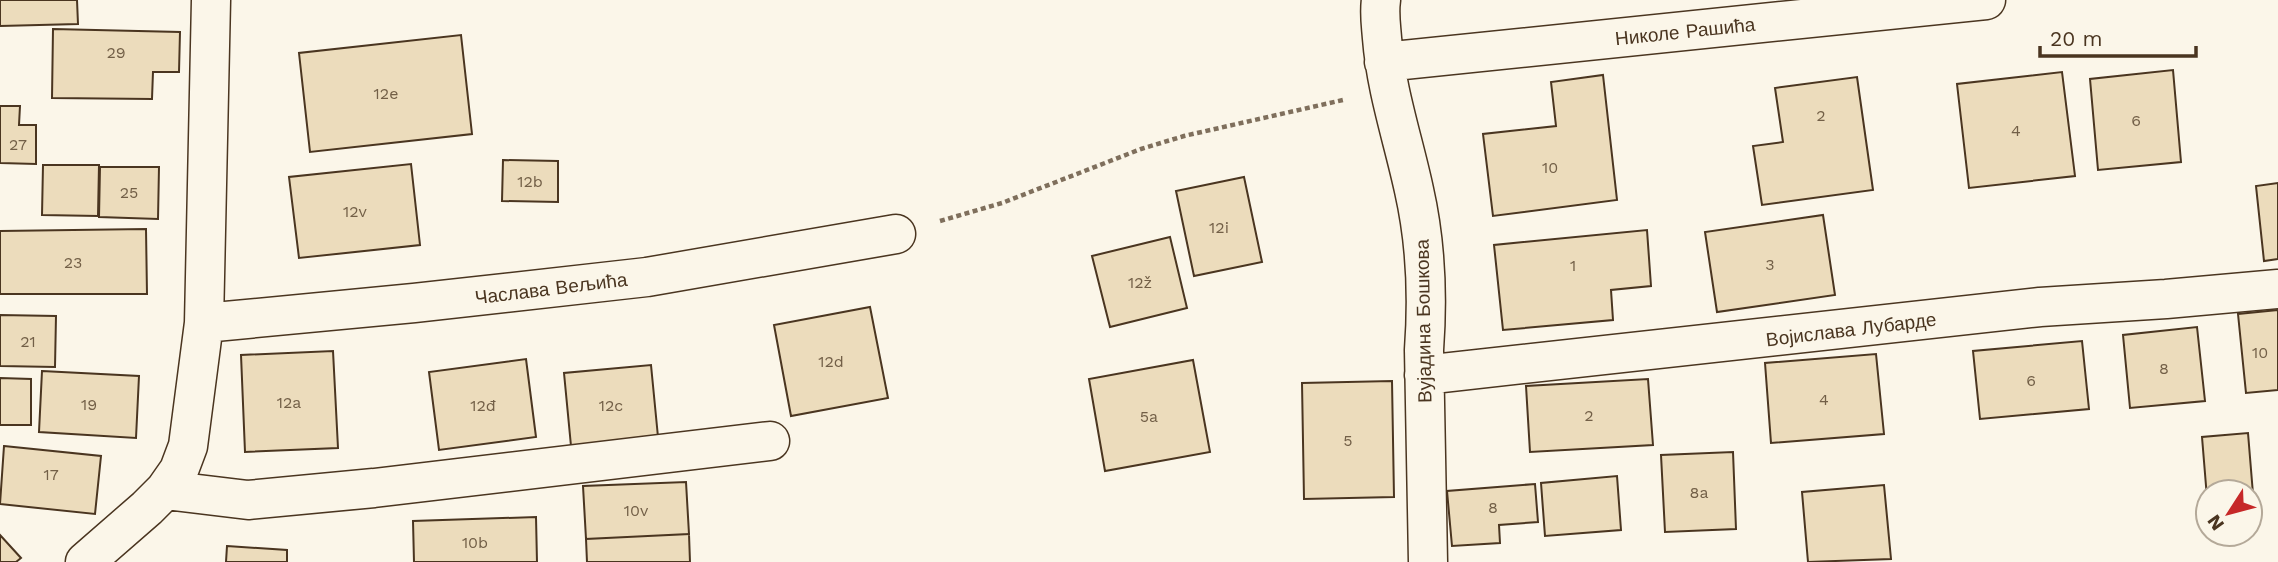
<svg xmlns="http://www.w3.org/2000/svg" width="2278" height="562" viewBox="0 0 2278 562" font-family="'Work Sans',sans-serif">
<rect width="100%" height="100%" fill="#fbf6e9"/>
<!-- building -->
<path fill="#ecdcbc" stroke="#4a3520" stroke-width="2" d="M0 0H77L78 24 0 26Z
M53 29 180 32 179 72H153L152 99 52 98Z
M461 35 472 134 310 152 299 53Z
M2173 70 2181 162 2098 170 2090 79Z
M2062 72 2075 176 1969 188 1957 84Z
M1603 75 1617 200 1493 216 1483 134 1556 126 1551 82Z
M1857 77 1873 190 1762 205 1753 146 1783 142 1775 88Z
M0 106H20L19 125H36V164L0 163Z
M503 160 558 161V202L502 201Z
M411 164 420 245 299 258 289 177Z
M43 165H99L98 216 42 215Z
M100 167H159L158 219 99 217Z
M1244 177 1262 262 1194 276 1176 191Z
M2278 183V259L2264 261 2256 186Z
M1823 215 1835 295 1717 312 1705 232Z
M146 229 147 294H0V231Z
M1647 230 1651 286 1611 290 1613 320 1503 330 1494 245Z
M1170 237 1187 308 1110 327 1092 256Z
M870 307 888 398 791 416 774 325Z
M2278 310V390L2246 393 2238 314Z
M0 315 56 316 55 367 0 366Z
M2197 327 2205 401 2130 408 2123 335Z
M2082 341 2089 409 1980 419 1973 351Z
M333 351 338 448 245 452 241 355Z
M1876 354 1884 434 1771 443 1765 363Z
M526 359 536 437 439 450 429 372Z
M1193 360 1210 452 1105 471 1089 379Z
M651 365 658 437 571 446 564 373Z
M42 371 139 376 136 438 39 432Z
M0 378 31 379V425H0Z
M1648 379 1653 445 1530 452 1526 386Z
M1392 381 1394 497 1304 499 1302 383Z
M2248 433 2253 494 2208 492 2207 498 2202 437Z
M4 446 101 456 95 514 0 504Z
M1733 452 1736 529 1665 532 1661 455Z
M1617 476 1621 530 1545 536 1541 483Z
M686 482 689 534 586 539 583 486Z
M1535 484 1538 522 1499 525 1500 543 1452 546 1447 491Z
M1884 485 1891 559 1808 562 1802 492Z
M536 517 537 562H414L413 521Z
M689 534 690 562H587L586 539Z
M0 535 21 558 16 562H0Z
M227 546 287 550V562H226Z"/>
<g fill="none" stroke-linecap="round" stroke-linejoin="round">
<!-- minor casing -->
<g stroke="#4a3520" stroke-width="41">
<path id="minor" d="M1381 0C1379 13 1381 25 1382 38 1386 90 1403 139 1414 190 1426 243 1428 296 1424 350L1428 562
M1384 62 1986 0
M204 323 414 303 647 277 896 234
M1424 375 2040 307 2166 299 2278 289
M165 490 248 500 374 488 770 441
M85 562 147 508 165 490 179 470 188 446 204 323 211 0"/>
</g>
<!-- path -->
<path stroke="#7f6f5c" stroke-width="4.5" stroke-dasharray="5 3.5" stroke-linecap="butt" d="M940 221 1002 203 1141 149 1184 136 1343 100"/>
<!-- minor -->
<use href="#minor" stroke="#fbf6e9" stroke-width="38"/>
</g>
<g text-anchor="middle" stroke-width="5" stroke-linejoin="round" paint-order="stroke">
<!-- number labels -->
<g font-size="16" fill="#725f47">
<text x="116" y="58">29</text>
<text x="386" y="99">12e</text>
<text x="1821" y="121">2</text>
<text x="2136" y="126">6</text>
<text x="2016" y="136">4</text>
<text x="18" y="150">27</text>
<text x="1550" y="173">10</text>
<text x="530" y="187">12b</text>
<text x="129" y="198">25</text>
<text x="355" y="217">12v</text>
<text x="1219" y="233">12i</text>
<text x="73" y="268">23</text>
<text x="1770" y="270">3</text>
<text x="1573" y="271">1</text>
<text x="1140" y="288">12ž</text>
<text x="28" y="347">21</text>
<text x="2260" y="358">10</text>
<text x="831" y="367">12d</text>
<text x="2164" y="374">8</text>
<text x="2031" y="386">6</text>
<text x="1824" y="405">4</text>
<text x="289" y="408">12a</text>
<text x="89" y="410">19</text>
<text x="483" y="411">12đ</text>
<text x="611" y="411">12c</text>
<text x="1589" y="421">2</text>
<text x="1149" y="422">5a</text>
<text x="1348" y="446">5</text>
<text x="51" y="480">17</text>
<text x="1699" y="498">8a</text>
<text x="1493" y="513">8</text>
<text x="636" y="516">10v</text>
<text x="475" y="548">10b</text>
</g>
<!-- street labels -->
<g font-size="19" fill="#4a3520" stroke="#fbf6e9">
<text transform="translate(1685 31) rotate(-6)" y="7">Николе Рашића</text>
<text transform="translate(551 288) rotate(-7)" y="7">Часлава Вељића</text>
<text transform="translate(1423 321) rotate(-91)" y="7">Вујадина Бошкова</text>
<text transform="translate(1851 329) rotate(-7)" y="7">Војислава Лубарде</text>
</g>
</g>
<!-- north arrow -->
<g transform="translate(2229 513) rotate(234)"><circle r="33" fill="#fbf6e9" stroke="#b4a999" stroke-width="2"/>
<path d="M0-5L12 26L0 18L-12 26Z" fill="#c62828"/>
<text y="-10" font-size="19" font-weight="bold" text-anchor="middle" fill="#4a3520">N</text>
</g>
<!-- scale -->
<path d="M2040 46v10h156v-10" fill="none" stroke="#4a3520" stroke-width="3.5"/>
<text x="2050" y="46" font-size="21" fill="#4a3520" stroke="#fbf6e9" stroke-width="5" paint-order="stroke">20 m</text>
</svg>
